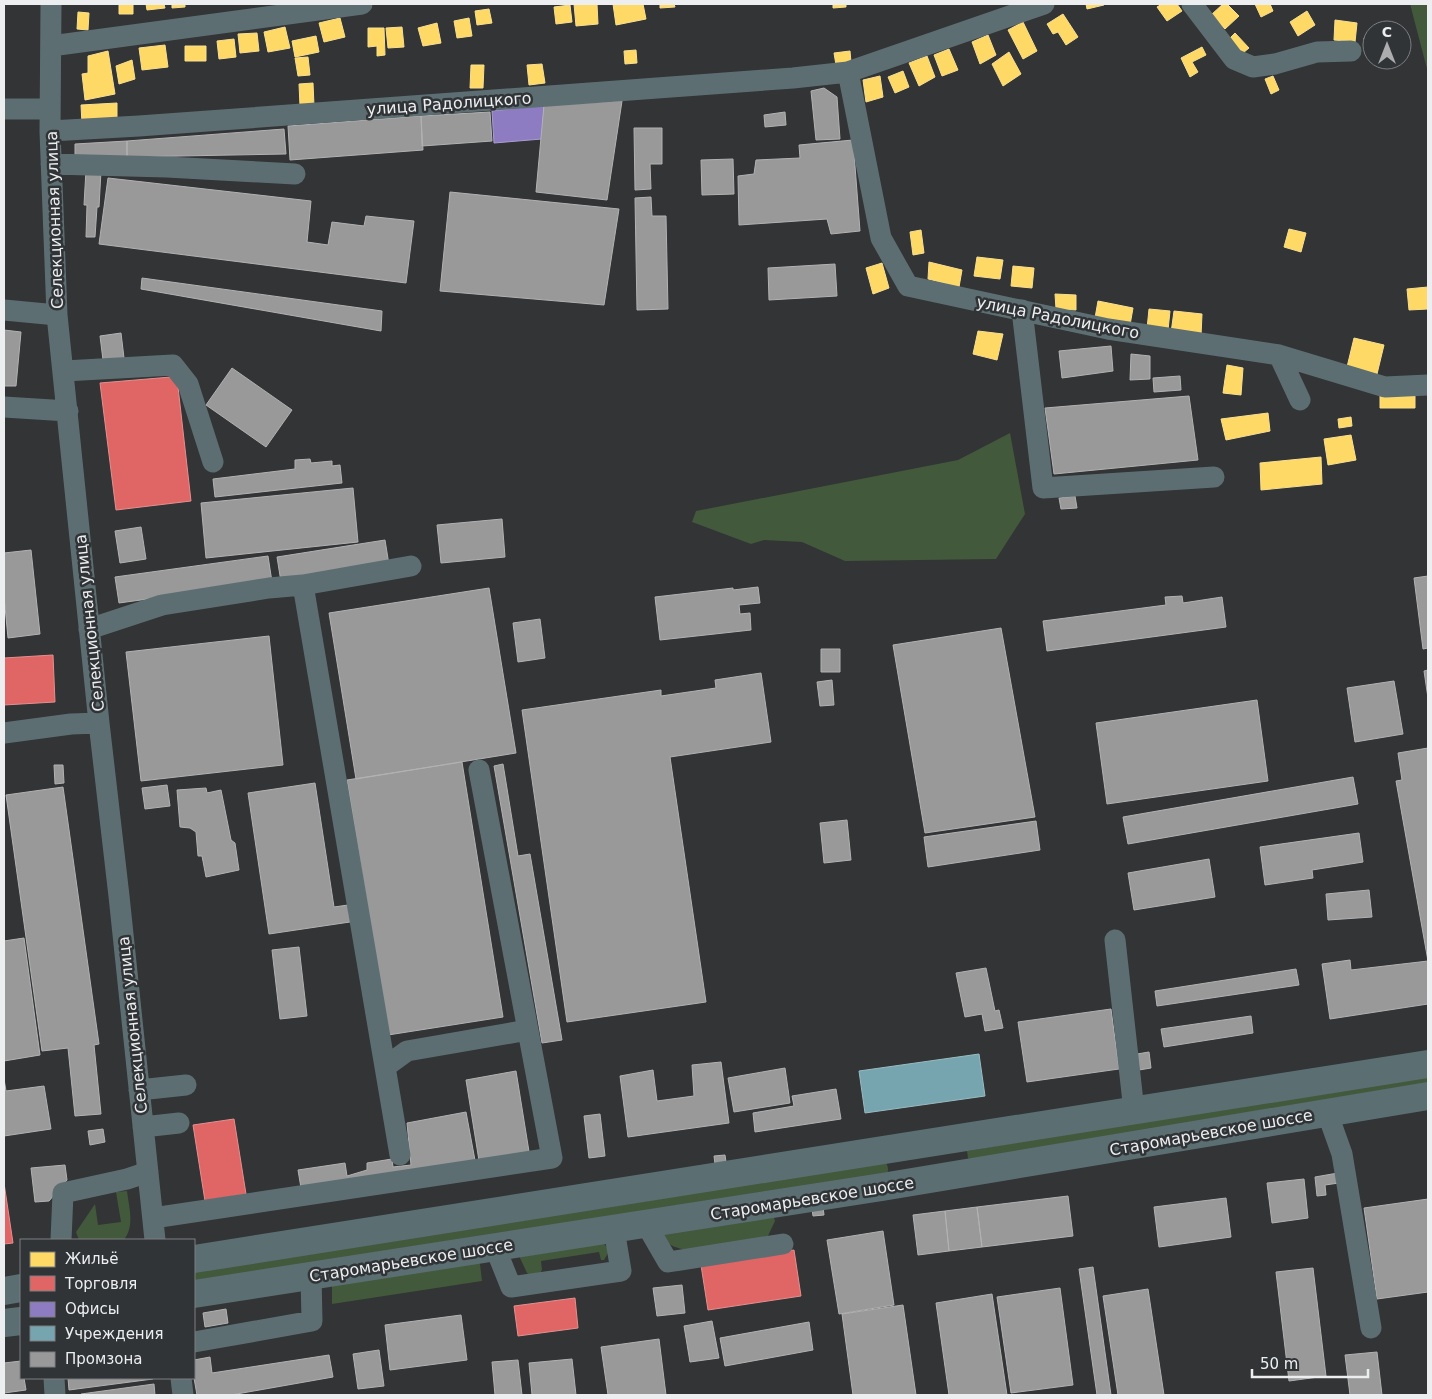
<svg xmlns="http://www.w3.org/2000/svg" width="1432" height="1399" viewBox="0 0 1432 1399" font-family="'DejaVu Sans',sans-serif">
<rect width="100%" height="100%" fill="#323436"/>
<!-- green -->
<path fill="#42593b" d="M1410 4H1428V71L1426 65Z
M1010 433 1025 514 996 559 845 561 802 542 764 540 751 544 692 522 696 511 958 460Z
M1428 1072V1088L972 1162 968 1158 967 1151Z
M885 1161C888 1166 889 1169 887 1175L194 1284V1270Z
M127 1191C129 1208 135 1225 124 1240H79L76 1232 95 1204 98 1225 121 1222 116 1192Z
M773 1214 775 1221 766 1240 685 1250C673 1247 665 1244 661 1232Z
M603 1243 607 1247 608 1253 604 1260H601L599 1252 541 1261 542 1270 540 1273 530 1275 527 1273 520 1258 521 1254Z
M475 1258 480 1264 482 1281 332 1304V1286Z"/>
<!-- homes -->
<path fill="#ffd966" stroke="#f9df8f" d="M119 4H133V14H119Z
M146 4H164L165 8 147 10Z
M172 4H185V7L172 8Z
M574 4H597L598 24 576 26Z
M613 4H643L646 19 616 25Z
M660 4H674L675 7 660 8Z
M833 4H846V7L833 8Z
M1086 4H1104V5L1087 9Z
M1162 4H1177L1182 11 1167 21 1157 7Z
M1223 4H1227L1239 16 1225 29 1211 15Z
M1255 4H1270L1273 11 1261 17Z
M570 5 572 22 556 24 554 7Z
M489 9 492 23 477 25 475 11Z
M1307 11 1315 25 1298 36 1290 22Z
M78 12 89 13 88 30 77 29Z
M1063 14 1078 37 1066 45 1058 32 1053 34 1047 24Z
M340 18 345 37 324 42 319 23Z
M469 18 472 36 457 38 454 21Z
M1335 20 1357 23 1355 42 1334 40Z
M1023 22 1037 51 1023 59 1008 30Z
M437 23 441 43 423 46 418 28Z
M285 27 290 48 268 52 264 32Z
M402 27 404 47 388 48 386 28Z
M368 28H384L385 55 377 56V46L368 47Z
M257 33 259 51 240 53 238 34Z
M1235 33 1249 48 1243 53 1229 39Z
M988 35 996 55 980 64 972 42Z
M316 36 319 52 295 57 292 41Z
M1372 37V52L1366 53 1364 38Z
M234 39 236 57 219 59 217 41Z
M165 45 168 67 142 70 139 48Z
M185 46H206V61H185Z
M1202 47 1206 55 1192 62 1198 72 1190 77 1181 58Z
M949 49 958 70 942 76 934 55Z
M636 50 637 63 625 64 624 51Z
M108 51 115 94 85 100 82 74 88 73V56Z
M850 51 851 62 836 65 834 53Z
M1009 52 1021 74 1003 86 992 64Z
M927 56 935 77 919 86 909 63Z
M308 57 310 75 298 76 295 58Z
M132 60 135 79 119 84 116 66Z
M542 64 545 83 529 85 527 65Z
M471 65H484L483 88H470Z
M903 71 909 87 895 93 888 77Z
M880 76 883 97 866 102 863 80Z
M1273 76 1279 90 1271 94 1265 79Z
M313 83 314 106H300L299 84Z
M117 103V121L82 124 81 105Z
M1289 229 1306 233 1301 252 1284 247Z
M921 230 924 253 913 255 910 232Z
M977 257 1003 260 1000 279 974 276Z
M929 262 962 270 959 287 928 279Z
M882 263 889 288 873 294 866 268Z
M1013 266 1034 268 1032 288 1011 286Z
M1428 287V309L1409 310 1407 289Z
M1055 294 1076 295V310L1056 309Z
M1098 301 1133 308 1130 325 1095 318Z
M1149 309 1170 311 1168 330 1147 329Z
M1174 311 1202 314 1201 336 1171 333Z
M978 331 1003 334 997 360 973 354Z
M1354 338 1384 345 1377 374 1347 367Z
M1227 365 1243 368 1241 395 1223 393Z
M1380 396H1415V408H1380Z
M1268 413 1270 431 1226 440 1221 419Z
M1351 417 1352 426 1339 428 1338 419Z
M1351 435 1356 460 1328 465 1324 439Z
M1321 457 1322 484 1261 490 1260 463Z"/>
<!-- shops -->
<path fill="#e06666" stroke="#e48f8f" d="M171 377 178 387 191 501 116 510 100 383Z
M53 655 55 702 4 705V658Z
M234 1119 246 1194 205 1201 193 1125Z
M4 1183 13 1243 4 1244Z
M794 1250 801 1296 708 1310 701 1265Z
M575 1298 578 1328 518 1336 514 1306Z"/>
<!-- offices -->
<path fill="#8e7cc3" stroke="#aa9ed0" d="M544 105 542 139 494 143 492 111Z"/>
<!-- public -->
<path fill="#76a5af" stroke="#99bbc2" d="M979 1054 985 1096 865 1113 859 1071Z"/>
<!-- industry -->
<path fill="#999" stroke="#b2b2b3" d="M824 88 837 97 840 139 816 140 811 91Z
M622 101 607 200 536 192 544 105Z
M490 112 492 141 422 146 421 116Z
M785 112 786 125 765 127 764 115Z
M421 116 423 150 290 160 288 126Z
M634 128H662V164H650L651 189 635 190Z
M284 129 286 154 127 157V141Z
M853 140 860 231 831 234 827 219 739 225 738 176 754 174 756 160 800 158 799 145Z
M127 141V157L75 160V144Z
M733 159 734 194 702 195 701 160Z
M86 170 101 171 99 207H97L95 237H86L87 205H84Z
M108 178 311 201 307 242 328 245 332 222 364 226 366 216 414 221 406 283 99 244Z
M450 192 619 209 604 305 440 291Z
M651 197 652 216H666L668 309 637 310 635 198Z
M835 264 837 296 769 300 768 268Z
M142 278 382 311 381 331 141 289Z
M4 330 21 332 16 386H4Z
M121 333 124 358 103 360 100 336Z
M1111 346 1113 371 1062 378 1059 351Z
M1131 354 1150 356V379L1130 380Z
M232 368 292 410 266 447 206 405Z
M1180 376 1181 390 1154 392 1153 378Z
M1189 396 1198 460 1054 474 1045 408Z
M310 459 311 463 332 461V466L340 465 342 483 215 497 213 479 295 469V460Z
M353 488 358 542 206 558 201 503Z
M1075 496 1077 508 1061 509 1059 498Z
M502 519 505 557 441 563 437 525Z
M141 527 146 559 120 563 115 531Z
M385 540 389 565 281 582 277 557Z
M31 550 40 634 8 638 4 596V553Z
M268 556 272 582 119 603 115 577Z
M1428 576V648L1423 649 1414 578Z
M758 587 760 603 739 605 740 614 750 613 751 630 660 640 655 597 733 588V590Z
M489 588 516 753 356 779 329 613Z
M1182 596 1183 603 1222 597 1226 627 1047 651 1043 621 1166 605 1165 597Z
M540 619 545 658 518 662 513 623Z
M1001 628 1035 817 925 833 893 645Z
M269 636 283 765 141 781 126 652Z
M821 649H840V672H821Z
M1428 670V698L1424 671Z
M761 673 771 742 670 757 706 1002 567 1022 522 710 661 690V696L716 688 715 680Z
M832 680 834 705 820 706 817 682Z
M1394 681 1403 734 1355 742 1347 688Z
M1257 700 1268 781 1107 804 1096 723Z
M1428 748V1004L1330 1019 1322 964 1350 960 1351 970 1428 961 1396 781 1402 780 1398 753Z
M462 762 503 1017 388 1035 347 780Z
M503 764 518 856 530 854 562 1040 542 1043 494 766Z
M54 765H63L64 783 55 784Z
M1353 777 1358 804 1128 844 1123 817Z
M315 783 334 907 348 905 350 922 269 934 248 793Z
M167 785 170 806 145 809 142 788Z
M63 787 99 1044 94 1045 101 1114 75 1116 68 1048 42 1051 6 795Z
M206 788 207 793 221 790 231 840 235 843 239 870 206 877 202 856H198L196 832 190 828 180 827 177 790Z
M847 820 851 860 824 863 820 823Z
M1036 821 1040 850 928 867 924 837Z
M1359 833 1363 862 1312 870 1313 878 1265 885 1260 847Z
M1209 859 1215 897 1134 910 1128 873Z
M1369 890 1372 917 1328 920 1326 894Z
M24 938 40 1055 4 1061V941Z
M299 947 307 1016 280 1019 272 950Z
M986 968 995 1011 999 1010 1003 1028 985 1031 982 1014 965 1017 956 973Z
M1296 969 1299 985 1157 1006 1155 991Z
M1111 1009 1119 1069 1027 1082 1018 1022Z
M1251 1016 1253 1033 1164 1047 1161 1029Z
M1149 1052 1151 1068 1139 1070 1137 1054Z
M721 1062 729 1123 628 1137 620 1076 653 1070 657 1101 694 1096 692 1065Z
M785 1068 790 1103 734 1112 728 1078Z
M516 1071 531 1164 481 1173 466 1080Z
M4 1079 6 1091 44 1086 51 1129 4 1136Z
M836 1089 841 1119 755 1132 753 1113 794 1106 792 1096Z
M466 1112 477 1171 303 1200 298 1170 345 1163 347 1176 367 1170V1163L392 1159 393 1167 411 1165 407 1123Z
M600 1114 605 1156 589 1158 584 1116Z
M103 1129 105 1142 90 1145 88 1131Z
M725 1155 726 1162 715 1164 714 1156Z
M65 1165 67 1180 49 1201 35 1202 31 1168Z
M1338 1173 1339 1183 1325 1185 1326 1195 1317 1196 1315 1177Z
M1304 1179 1308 1218 1272 1223 1267 1183Z
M1068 1196 1073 1236 982 1247 977 1207Z
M1226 1198 1231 1237 1159 1247 1154 1207Z
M1428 1199V1292L1377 1299 1364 1208Z
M823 1207 824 1215 813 1216 812 1209Z
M977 1207 982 1247 949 1251 945 1211Z
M945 1211 949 1251 918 1255 913 1215Z
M883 1231 894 1305 839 1314 827 1240Z
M1093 1267 1111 1395H1097L1079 1269Z
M1313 1268 1326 1376 1289 1381 1276 1272Z
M682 1285 685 1313 657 1316 653 1288Z
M1060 1288 1073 1385 1011 1393 997 1297Z
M1148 1289 1164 1395H1118L1103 1296Z
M992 1294 1007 1395H949L936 1303Z
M903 1305 916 1395H853L842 1314Z
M226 1309 228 1323 205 1327 203 1313Z
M461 1315 467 1360 390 1370 385 1325Z
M712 1321 719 1358 690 1362 684 1326Z
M809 1322 813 1350 725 1366 720 1338Z
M659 1339 666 1395H608L601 1347Z
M379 1350 384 1386 358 1389 353 1354Z
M1377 1352 1382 1395H1350L1345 1355Z
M329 1355 333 1377 231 1395H197L194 1378V1360L210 1357 212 1373Z
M572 1359 576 1395H532L529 1363Z
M518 1360 522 1395H495L492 1362Z
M21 1361V1378H24L26 1390 4 1393V1363Z
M68 1378H153V1379L69 1390Z
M154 1384 155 1395H81V1394Z"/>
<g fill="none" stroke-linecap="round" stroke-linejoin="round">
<!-- minor -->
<path stroke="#5d6e72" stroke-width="21" d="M51 4 50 131 57 315 99 723 119 896 155 1240
M1192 4 1234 59 1253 67 1275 64 1317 52 1351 51
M51 46 362 4
M848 72 881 238 908 286 1108 329 1279 355 1385 387 1428 385
M4 109H50
M50 131 139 126 793 78 848 72 1044 4
M51 164 167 167 295 174
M4 310 57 315
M1022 310 1043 488 1214 477
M1279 355 1300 400
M64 371 173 365 188 384 213 462
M4 407 68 411
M303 585 411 566
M89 629 162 605 269 588 303 585 400 1155
M4 733 71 724 99 723
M1115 940 1134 1111
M385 1067 407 1051 528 1030
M139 1090 186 1085
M1327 1112 1342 1154 1371 1328
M143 1127 179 1123
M153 1218 552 1158 479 770
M646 1224 668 1262 783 1244
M61 1240 63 1193 127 1179 148 1172
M495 1247 511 1287 621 1271 614 1229
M194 1342 312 1321 311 1276
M54 1378 55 1395
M181 1378 183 1395"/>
<!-- major -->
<path stroke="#5b6e72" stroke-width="28" d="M194 1259 1428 1064
M4 1291 21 1288
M194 1294 882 1187 1428 1096
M4 1323 21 1321"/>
</g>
<g text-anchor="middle" stroke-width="5" stroke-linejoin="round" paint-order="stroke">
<!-- street labels -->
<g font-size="16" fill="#eceef0" stroke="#313437">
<text transform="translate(449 103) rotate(-4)" y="6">улица Радолицкого</text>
<text transform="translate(54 220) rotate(-92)" y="6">Селекционная улица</text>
<text transform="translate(1058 317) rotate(11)" y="6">улица Радолицкого</text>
<text transform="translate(89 623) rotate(-96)" y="6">Селекционная улица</text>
<text transform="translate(132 1025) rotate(-96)" y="6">Селекционная улица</text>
<text transform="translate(1211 1132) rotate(-10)" y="6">Старомарьевское шоссе</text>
<text transform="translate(812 1198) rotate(-9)" y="6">Старомарьевское шоссе</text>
<text transform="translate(411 1260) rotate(-9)" y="6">Старомарьевское шоссе</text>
</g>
</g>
<!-- border -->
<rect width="1432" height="1399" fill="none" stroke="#eceef0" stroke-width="10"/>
<!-- legend -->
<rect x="20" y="1239" width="175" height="140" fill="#313437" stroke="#7c7e81"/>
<rect x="30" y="1252" width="25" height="15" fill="#ffd966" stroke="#7c7e81"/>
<text x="65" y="1264" font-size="15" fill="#eceef0">Жильё</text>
<rect x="30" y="1276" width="25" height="15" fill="#e06666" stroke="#7c7e81"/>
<text x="65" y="1289" font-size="15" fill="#eceef0">Торговля</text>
<rect x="30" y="1302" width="25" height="15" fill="#8e7cc3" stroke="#7c7e81"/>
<text x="65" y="1314" font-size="15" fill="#eceef0">Офисы</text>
<rect x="30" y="1326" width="25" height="15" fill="#76a5af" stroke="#7c7e81"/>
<text x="65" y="1339" font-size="15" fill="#eceef0">Учреждения</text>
<rect x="30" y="1352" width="25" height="15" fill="#999999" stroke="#7c7e81"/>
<text x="65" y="1364" font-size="15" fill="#eceef0">Промзона</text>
<!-- north arrow -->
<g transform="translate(1387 45)"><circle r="24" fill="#313437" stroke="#7c7e81"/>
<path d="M0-4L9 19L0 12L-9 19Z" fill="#abadaf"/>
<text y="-8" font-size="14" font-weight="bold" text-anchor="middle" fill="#eceef0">С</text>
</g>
<!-- scale -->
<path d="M1252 1369v8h116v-8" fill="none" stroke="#eceef0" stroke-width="2.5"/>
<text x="1260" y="1369" font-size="15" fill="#eceef0" stroke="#313437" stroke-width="4" paint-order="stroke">50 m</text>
</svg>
